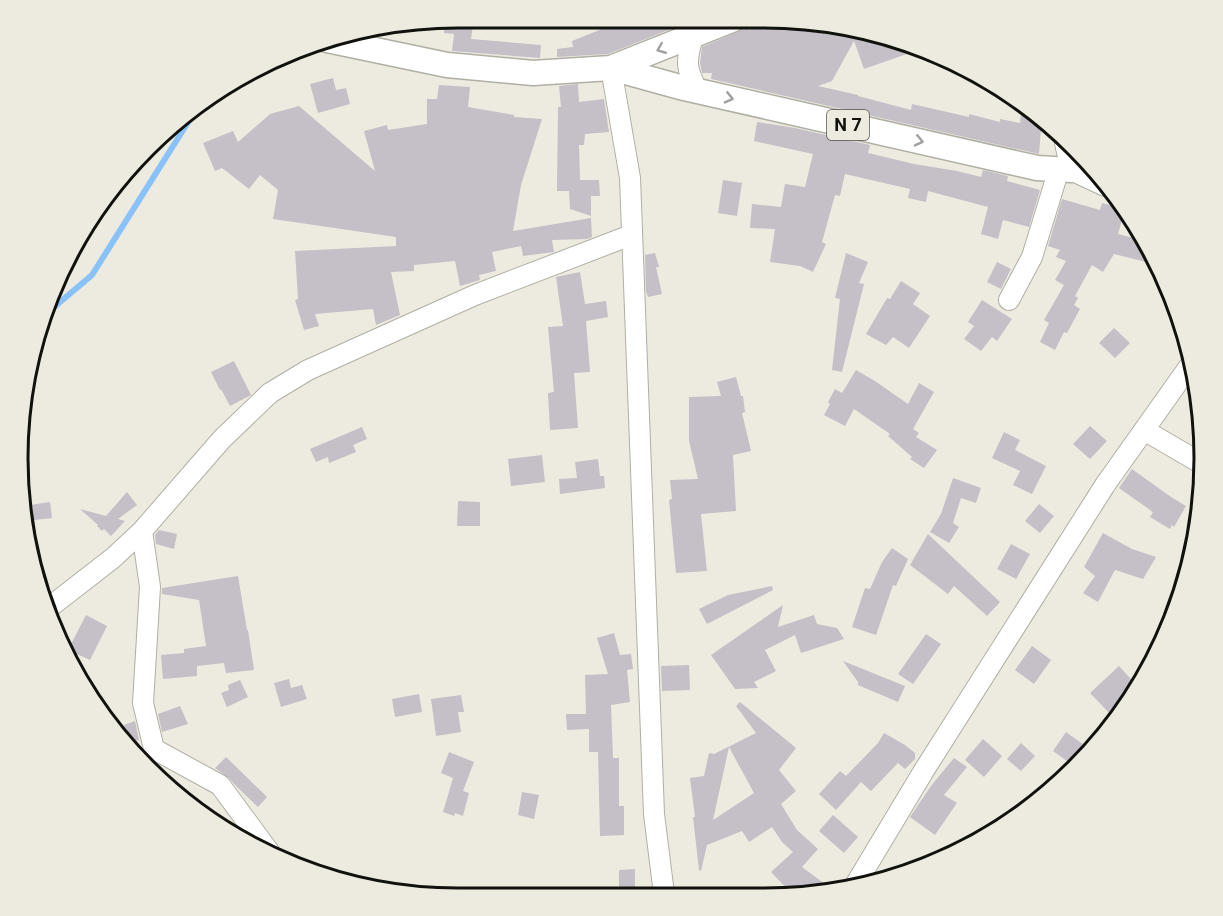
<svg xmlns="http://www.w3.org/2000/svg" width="1223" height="916" viewBox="0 0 1223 916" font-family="Roboto,sans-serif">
<rect width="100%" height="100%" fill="#edebe0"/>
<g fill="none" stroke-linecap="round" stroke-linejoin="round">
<!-- stream -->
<path stroke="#89c2f9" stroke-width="6" d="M46 314 92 275 197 108"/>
</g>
<!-- building -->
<path fill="#c5bfc8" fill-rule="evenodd" d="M458 18H474L471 39 541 45 540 58 452 51 454 34 444 33 445 20Z
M615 18H639L696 19 608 54 557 57V49L573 47 572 41 617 23Z
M780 19H793L879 33 921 49 864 69 854 41 832 81 818 86 858 95V96L911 110 912 104 969 117V114L1000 122V119L1020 123 1021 114H1024L1025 104 1033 109 1042 118 1039 154 711 79 712 73H702L700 63 702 47 742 30 748 28 749 30Z
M333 78 336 90 346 88 350 104 318 113 310 84Z
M578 84 579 102 604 99 609 132 585 134 584 145H579L580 180H599L600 196H591V216L570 209 569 191H557L558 107H561L559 86Z
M439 85 470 87 468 107 514 115V117L542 119 521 185 513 231 591 218 592 237 587 239 552 240 554 252 523 256 521 246 492 252 496 271 479 275 480 280 460 286 455 261 414 265V271L391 272 400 315 376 325 373 309 315 314 319 326 304 330 295 300 298 299 295 251 396 246V237L273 219 278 190 260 175 249 189 222 168 215 171 203 143 233 131 238 142 270 114 299 106 375 171 364 131 387 125 388 130 427 124V99H437Z
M757 122 795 128 870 145 868 153 914 164 957 171 981 177 983 170 1008 176 1007 181 1040 190 1029 227 1003 220 998 239 981 234 988 207 928 191 926 202 908 198 910 189 845 174 840 196 835 195 822 242 826 244 813 272 800 266 770 262 775 229 750 228 752 204 781 207 785 184 805 187 813 154 754 141Z
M723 180 742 183 737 216 718 213Z
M1062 199 1100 210 1102 203 1125 209 1118 234 1146 241 1158 265 1114 254 1103 272 1092 265 1075 296 1078 298 1074 305 1080 309 1067 333 1064 332 1055 350 1040 342 1049 323 1044 320 1064 285 1055 280 1066 261 1056 257 1060 250 1048 246Z
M655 253 659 267H656L662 294 648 297 646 291 645 255Z
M846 253 868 262 859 283 864 284 842 372 832 370 840 299 835 298Z
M997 262 1011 269 1001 289 987 282Z
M580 272 585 304 606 301 608 317 586 321 590 372 574 373 578 428 550 430 548 393 554 392 548 327 563 326 556 277Z
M901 281 920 293 913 304 930 316 909 348 893 337 886 345 866 334 887 298 890 299Z
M982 300 1012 319 997 341 992 337 981 351 964 339 974 326 968 322Z
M1114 328 1130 343 1115 358 1099 343Z
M234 361 251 395 230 406 221 389 220 390 211 372Z
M856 370 875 381 908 404 919 383 934 392 913 429 919 433 916 437 937 450 924 468 910 459 912 457 888 436 890 434 854 409 845 426 824 415 830 404 828 402 835 389 842 393Z
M736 377 741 396H743L745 412 742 413 751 451 733 455 736 511 701 514 707 571 676 573 669 500 672 499 670 480 698 479 689 441V397L721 396 717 382Z
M1090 426 1107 441 1090 459 1073 444Z
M362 427 367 439 353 445 356 452 329 463 328 457 316 462 310 449Z
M1004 432 1020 440 1015 450 1046 466 1032 494 1013 485 1020 471 992 458Z
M542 455 545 482 511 486 508 459Z
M598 459 600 476H604L605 488 560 494 559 479 577 478 575 462Z
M1132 469 1171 497 1186 506 1174 527 1172 525 1170 529 1150 517 1153 512 1119 488Z
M953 478 981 488 976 503 961 498 953 523 959 527 949 543 930 532 941 514Z
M127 492 137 505 118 519 125 521 111 536 104 529 102 531 97 526 98 525 80 509 106 516Z
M458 501 480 502V526H457Z
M50 502 52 518 26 521 23 506Z
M1039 504 1054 516 1040 533 1025 521Z
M159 530 177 534 174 549 156 544 155 535Z
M1103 533 1132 549 1156 557 1143 579 1115 570 1098 602 1083 593 1095 576 1084 567Z
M928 534 1000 602 987 616 954 586 948 594 910 565Z
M1011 544 1030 554 1016 579 997 569Z
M892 548 908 559 896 586 893 585 876 635 852 627 865 588 870 589 882 562Z
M238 576 247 630H248L254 670 226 673 224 663 197 666V676L163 679 161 655 184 653V649L206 646 199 600 162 594V588Z
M772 586 773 590 707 624 699 609 728 595Z
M783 605 778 627 814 615 817 624 837 628 844 639 801 653 795 635 765 650 776 671 754 682 758 688 735 689 711 655Z
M86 615 107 626 90 660 68 650Z
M614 633 620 655 631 654 633 669 627 670 630 702 611 705 613 758H619V806H624V835L600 836 598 752H589V729L567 730 566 714H586L585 675 608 674 597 638Z
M926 634 941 644 913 684 898 674Z
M1032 646 1051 660 1034 684 1015 670Z
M843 661 905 686 898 702 858 685V682Z
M689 665 690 690 662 691 661 666Z
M1119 666 1139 688 1110 714 1090 693Z
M289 679 291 688 302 685 307 699 281 707 274 683Z
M240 680 248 697 227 707 221 693 229 690 228 685Z
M419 694 422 712 395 717 392 699Z
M461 695 464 712H458L461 732 436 736 431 699Z
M740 702 796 748 779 770 796 791 781 804 797 830 818 849 802 867 825 884 817 894H792L771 872 793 852 782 842 772 827 749 842 742 831 707 845 701 871 699 870 693 817H695L690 778 704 776 709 753 714 754 756 733 736 706ZM729 747 754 793 713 820Z
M180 706 188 724 162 732 158 714Z
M135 721 139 740 129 743 124 725Z
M1066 732 1091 750 1077 768 1053 751Z
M884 733 905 745 915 753V759L905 769 898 763 871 791 861 782 836 810 819 794 840 771 846 776 878 743Z
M983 739 1002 756 984 777 965 760Z
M1021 743 1035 756 1021 771 1007 759Z
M449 752 474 762 463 791 469 793 463 816 455 813 454 816 443 812 453 778 441 773Z
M226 757 267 797 258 807 237 787 229 778 215 768Z
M954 758 967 767 944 795 957 803 935 835 910 817 931 786Z
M522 792 539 795 534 819 518 815Z
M833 815 858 837 844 853 819 831Z
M635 869V887H619V870Z"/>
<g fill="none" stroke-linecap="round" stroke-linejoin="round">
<!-- minor casing -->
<g stroke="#b0afa4" stroke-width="22">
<path id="minor" d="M693 36C686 61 685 68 698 91
M611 68 630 178 654 814 664 894
M1065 143 1071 170 1105 186
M1009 300 1032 257 1059 169
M1144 430 1204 465
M142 531 150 587 143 703 154 749 220 785 270 853
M46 610 113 558 142 531 222 439 270 393 308 370 475 295 631 235
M854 887 923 772 1105 485 1193 361"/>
</g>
<!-- major casing -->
<g stroke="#b0afa4" stroke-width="27">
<path id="major" d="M327 40 447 65 533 73 611 68 734 19
M611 68 680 87 1037 168 1071 170 1086 165"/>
</g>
<!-- minor -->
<use href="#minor" stroke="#fff" stroke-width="20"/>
<!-- major -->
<use href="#major" stroke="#fff" stroke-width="24"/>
</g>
<!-- one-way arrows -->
<defs><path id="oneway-chevron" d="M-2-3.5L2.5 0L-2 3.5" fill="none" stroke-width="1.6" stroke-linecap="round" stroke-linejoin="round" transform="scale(1.5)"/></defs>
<g stroke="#a0a09e">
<use href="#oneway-chevron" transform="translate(661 49) rotate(158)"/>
<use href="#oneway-chevron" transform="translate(729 98) rotate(13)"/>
<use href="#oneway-chevron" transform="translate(919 141) rotate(13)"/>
</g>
<g text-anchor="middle" stroke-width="5" stroke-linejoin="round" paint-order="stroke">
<!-- shield labels -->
<rect fill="#edebe0" stroke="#53524c" stroke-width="1.5" x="827" y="110" width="42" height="30" rx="4.5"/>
<g font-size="18" font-weight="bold" fill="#11110d">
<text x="848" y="131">N 7</text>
</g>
</g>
<!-- crop -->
<path d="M0 0H1223V916H0ZM458 28H764A430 430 0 0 1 1194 458V458A430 430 0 0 1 764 888H458A430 430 0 0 1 28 458V458A430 430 0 0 1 458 28Z" fill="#edebe0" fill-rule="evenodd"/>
<path fill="none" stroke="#11110d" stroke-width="3" d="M458 28H764A430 430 0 0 1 1194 458V458A430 430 0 0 1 764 888H458A430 430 0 0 1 28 458V458A430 430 0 0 1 458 28Z"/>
</svg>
